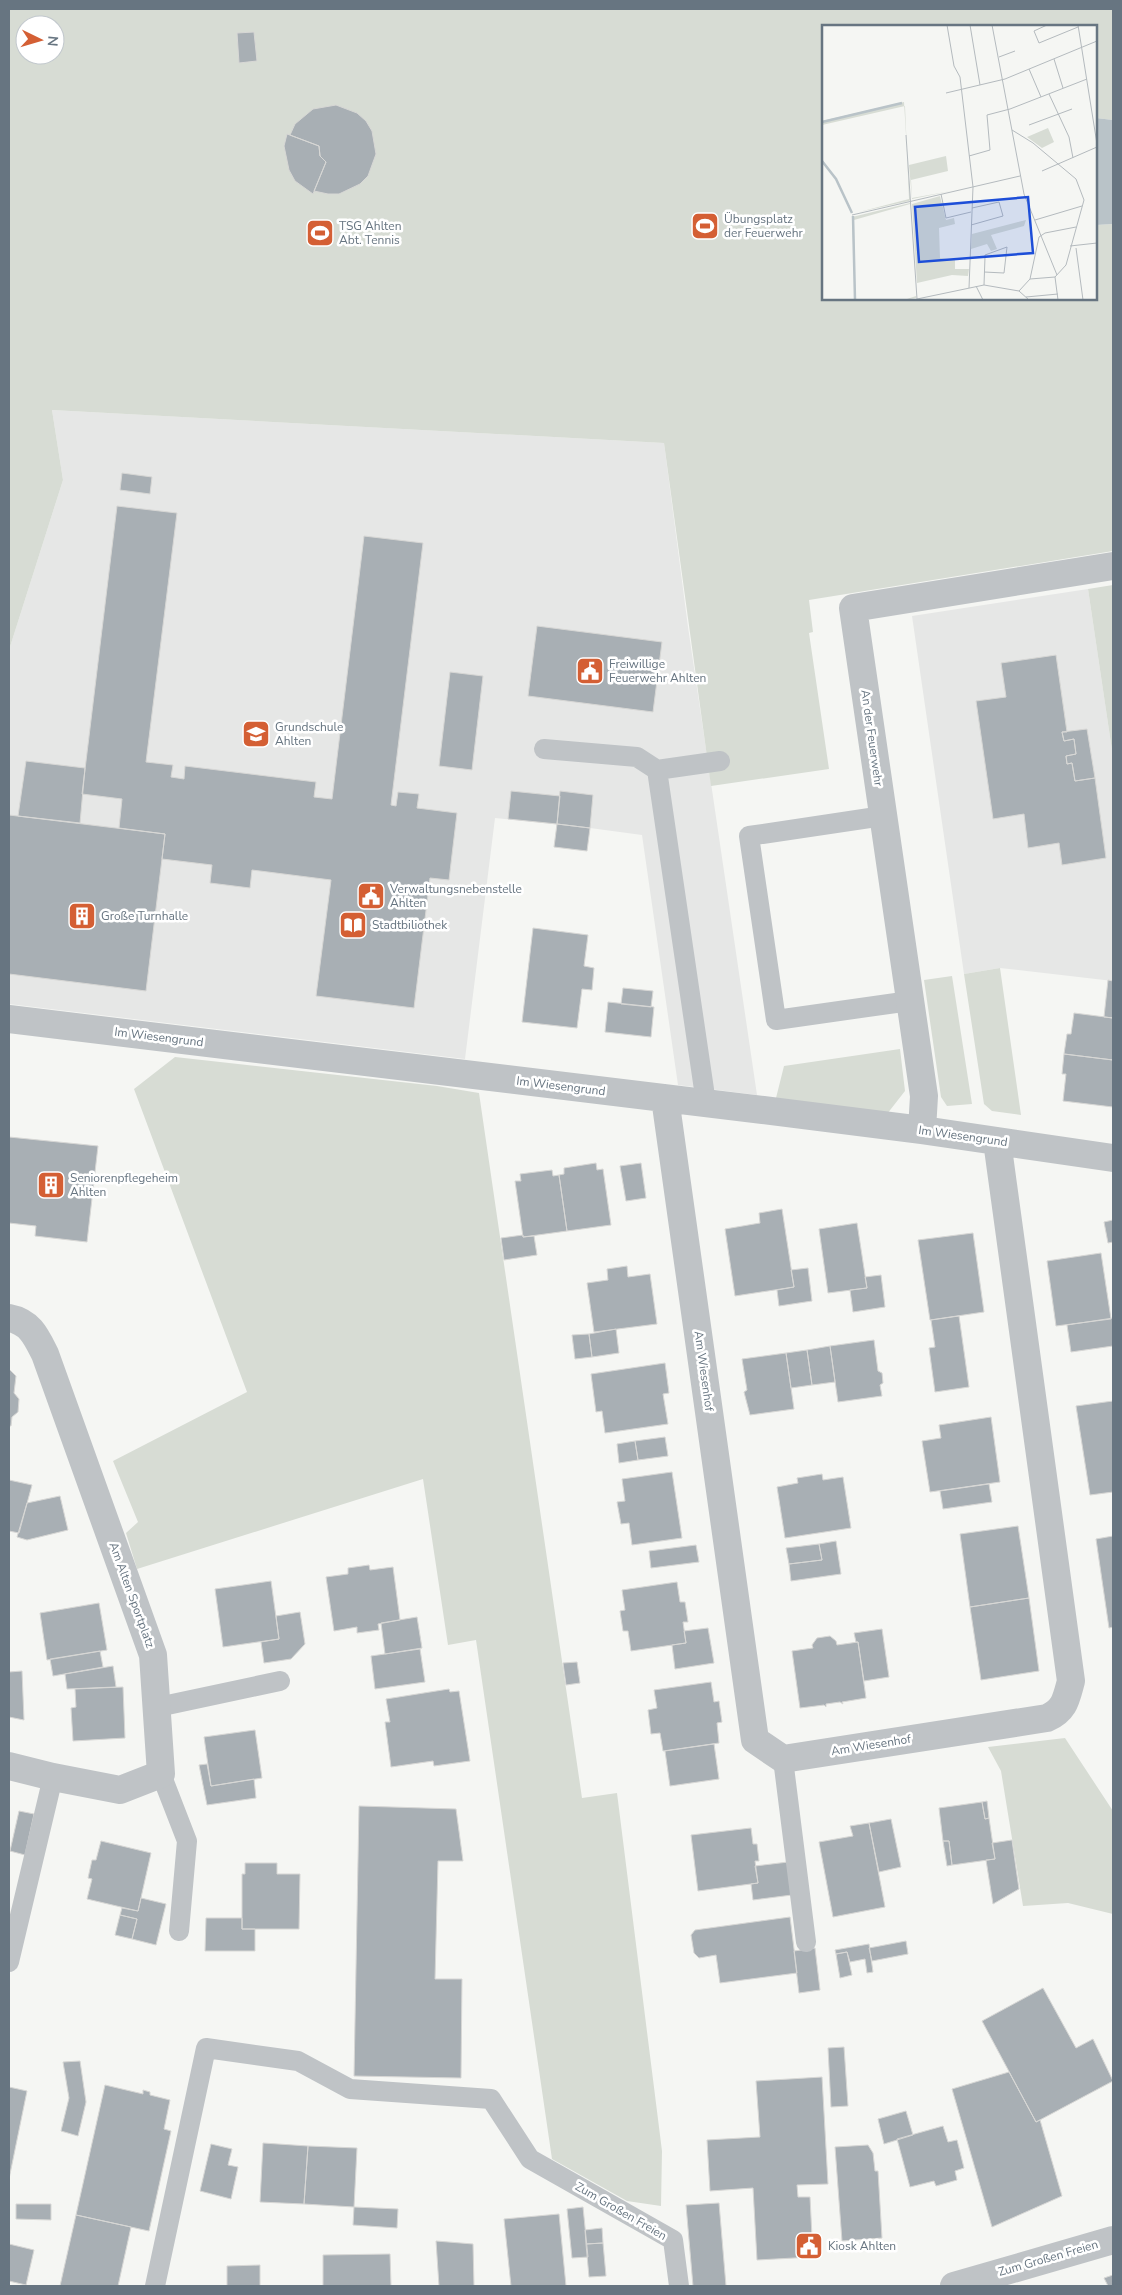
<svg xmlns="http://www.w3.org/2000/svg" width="1122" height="2295" viewBox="0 0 1122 2295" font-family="'Nunito Sans',sans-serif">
<rect width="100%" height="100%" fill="#f5f6f3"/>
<!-- built -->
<path fill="#e6e7e6" d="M52 410 664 443 688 627 757 1095 678 1085 642 835 590 828 495 818 465 1059 9 1004V650L63 480Z
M1088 589 1113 757V981L1000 968 964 974 912 616Z"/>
<!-- green -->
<path fill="#d7dcd4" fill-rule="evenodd" d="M9 9H1113V120L1096 118V26H823V299H1096V225L1113 224V551L809 600 813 632 809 633 829 769 711 786 664 443 52 410 63 480 9 650ZM25 25H55V55H25Z
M1113 585V757L1088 589Z
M1000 968 1021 1115 992 1111 984 1104 964 974Z
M952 976 972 1104 947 1106 941 1097 924 980Z
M900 1049 905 1091 887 1114 776 1098 784 1066Z
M175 1057 437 1086 479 1093 582 1798 617 1793 662 2151 661 2206 627 2201 552 2159 476 1640 448 1645 423 1479 137 1569 126 1533 138 1522 113 1461 247 1392 134 1089Z
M1065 1738 1113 1811V1914L1068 1903 1023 1906 1001 1771 988 1747Z"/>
<!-- water -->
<path fill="#b9c3c8" d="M1096 118 1113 120V224L1096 225Z"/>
<!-- building -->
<path fill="#a8afb4" stroke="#d7d7d5" d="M254 32 257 61 239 63 237 33Z
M336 105 357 113 366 121 372 131 376 154 368 176 360 184 339 194H328L314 191 326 162 320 156 319 146 290 135 295 124 313 109Z
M287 134 319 146 320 156 326 162 313 194 295 181 289 170 284 146Z
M122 473 152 477 150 494 120 490Z
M117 506 177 513 146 762 173 765 171 777 184 779 185 766 316 782 314 797 332 799 364 536 423 543 391 805 396 806 398 792 419 794 417 808 457 813 449 880 430 878 414 1008 316 996 331 880 252 870 250 888 210 883 212 865 162 859 165 834 119 828 122 799 82 794Z
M537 626 662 642 653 712 528 696Z
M1056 655 1067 732H1062L1064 741 1074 739 1076 754 1066 756 1067 764 1072 763 1075 781 1095 778 1106 858 1062 865 1059 843 1028 848 1024 814 993 819 976 701 1006 697 1001 663Z
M450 672 483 676 472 770 439 766Z
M1087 729 1095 778 1075 781 1072 763 1067 764 1066 756 1076 754 1074 739 1064 741 1062 732Z
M26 761 85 768 80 823 18 816Z
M511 791 560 796 557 824 508 819Z
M560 791 593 795 590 828 557 824Z
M9 815 165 834 146 991 9 974Z
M557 824 590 828 587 851 554 847Z
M533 928 588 935 584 966 594 968 592 990 582 989 577 1028 522 1022Z
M1108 980 1113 981V1018L1104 1017Z
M623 988 653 991 651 1007 621 1004Z
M608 1002 654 1007 651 1037 605 1032Z
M1074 1013 1113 1018V1060L1064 1054 1067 1034H1071Z
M1064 1054 1113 1060V1107L1063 1101 1066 1074H1062Z
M9 1137 98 1146 87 1242 35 1236 36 1226 9 1223Z
M596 1163 597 1170 603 1169 611 1225 567 1231 559 1175 564 1174V1168Z
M641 1163 646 1198 626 1201 620 1166Z
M552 1170 553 1176 559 1175 567 1231 523 1237 515 1181H521L520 1174Z
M782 1209 794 1287 735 1296 725 1229 760 1223 759 1213Z
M1113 1220V1242L1108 1243 1104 1222Z
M857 1223 867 1288 828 1293 819 1229Z
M973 1233 984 1312 930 1320 918 1240Z
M523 1235V1237L534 1236 537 1255 504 1260 501 1238Z
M1101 1253 1111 1319 1056 1326 1047 1261Z
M627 1266 628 1277 650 1274 657 1324 594 1332 587 1283 608 1280 607 1269Z
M808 1268 812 1301 779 1306 777 1290 794 1287 791 1270Z
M881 1275 885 1307 853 1312 850 1290 867 1288 865 1277Z
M959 1316 969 1387 935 1392 929 1348 935 1347 931 1320Z
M1113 1318V1346L1071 1352 1067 1325Z
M616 1329 619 1353 592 1357 589 1334Z
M589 1334 592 1357 575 1359 572 1335Z
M874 1340 878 1371 882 1373 883 1383 880 1385 882 1396 838 1402 830 1346Z
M830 1346 835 1382 812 1385 807 1350Z
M807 1350 812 1385 791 1388 786 1353Z
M786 1353 794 1409 750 1415 744 1392 747 1390 742 1359Z
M665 1363 669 1393 663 1394 668 1424 605 1433 602 1411 596 1412 591 1374Z
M9 1369 16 1376 14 1393 19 1399 18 1412 12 1417 11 1426H9Z
M1113 1401V1492L1090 1495 1076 1406Z
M991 1417 1000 1482 930 1492 922 1441 941 1438 939 1425Z
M665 1437 668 1456 638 1460 635 1441Z
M635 1441 638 1460 619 1463 617 1444Z
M672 1472 682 1538 632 1545 629 1523 621 1524 617 1502 625 1501 622 1479Z
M822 1474 823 1480 843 1477 851 1528 785 1538 777 1487 798 1483 797 1478Z
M9 1475V1480L32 1485 19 1533 9 1531Z
M989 1484 992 1502 943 1509 940 1491Z
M60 1496 68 1530 27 1540 17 1537 27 1503Z
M1018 1526 1029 1598 970 1607 960 1534Z
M1113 1536V1627L1109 1628 1096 1539Z
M836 1541 841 1574 791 1581 789 1564 822 1560 819 1544Z
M819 1544 822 1560 789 1564 786 1548Z
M696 1545 699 1562 651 1568 649 1551Z
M369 1565 370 1570 393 1567 400 1620 378 1624 379 1630 357 1633V1627L334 1631 326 1577 348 1574V1568Z
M271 1581 279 1639 223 1647 215 1589Z
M677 1582 680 1602H685L688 1622H683L686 1643 631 1651 628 1631H623L620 1611 625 1610 622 1590Z
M1029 1598 1039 1671 981 1680 970 1607Z
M99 1603 107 1650 47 1660 40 1613Z
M300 1612 305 1644 291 1659 264 1663 261 1642 279 1639 276 1616Z
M417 1617 422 1648 385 1654 381 1623Z
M708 1628 714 1663 675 1669 672 1645 686 1643 684 1631Z
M882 1629 889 1677 864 1681 858 1642H856L854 1633Z
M830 1636 836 1641 837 1645 858 1642 866 1698 842 1702 843 1704 840 1702 826 1704V1707L824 1705 800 1708 792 1651 813 1648 812 1645 817 1638Z
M420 1649 425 1682 375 1689 371 1656Z
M100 1651 103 1667 53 1676 50 1659Z
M577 1662 580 1683 566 1685 563 1663Z
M113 1666 116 1687 67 1689 65 1674Z
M22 1671 24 1720 9 1717V1672Z
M711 1682 714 1702 719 1701 722 1722 717 1723 719 1743 663 1751 660 1733 651 1734 648 1710 657 1708 654 1690Z
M123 1687 125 1738 73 1741 71 1708 76 1707 75 1689Z
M449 1689 450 1692 459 1691 470 1761 434 1766 433 1761 391 1767 385 1722H390L386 1699Z
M255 1730 262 1778 211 1786 204 1737Z
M714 1744 719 1779 670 1786 665 1751Z
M207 1764 211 1786 254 1779 256 1798 207 1805 199 1765Z
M987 1801 989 1818 985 1819 982 1802Z
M982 1802 985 1819 989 1818 995 1859 952 1865 949 1841H943L939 1808Z
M359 1806 456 1809 463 1861H438L435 1979H462L461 2078 354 2076Z
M19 1811 34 1814 25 1855 10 1851Z
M891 1819 901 1867 879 1872 869 1823Z
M869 1823 885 1907 833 1917 819 1842 853 1836 850 1826Z
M751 1828 753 1844H757L759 1861H755L758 1883 698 1891 691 1835Z
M1012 1840 1019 1889 993 1904 986 1860 995 1859 992 1843Z
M101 1841 151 1853 138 1911 87 1899 92 1879 88 1878 92 1860H96Z
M943 1841H949L952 1865 947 1866Z
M788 1862 792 1895 753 1900 751 1884 758 1883 755 1866Z
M245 1863H277V1874H300L299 1929H242V1874H245Z
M141 1898 166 1904 156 1945 132 1939 137 1919 120 1915 122 1908 138 1911Z
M120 1915 137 1919 132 1939 115 1935Z
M790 1917 797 1973 720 1983 716 1955 699 1958 694 1953 691 1935 695 1930Z
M206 1918H242V1929H255V1951H205Z
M906 1941 908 1954 872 1961 869 1948Z
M869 1944 873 1972 867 1973 865 1959 850 1962 847 1952 836 1954 835 1950Z
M815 1948 820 1990 799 1993 794 1951Z
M847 1952 852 1975 840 1978 836 1954Z
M1043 1988 1076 2048 1093 2039 1113 2081 1036 2122 982 2021Z
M844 2047 848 2106 831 2107 828 2048Z
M80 2061 86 2102 78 2136 61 2131 69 2098 63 2062Z
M1009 2072 1036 2122 1040 2120 1062 2196 992 2227 952 2089Z
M822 2077 828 2184 797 2185 798 2197H810L813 2257 757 2260 753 2188 710 2191 707 2140 760 2137 756 2081Z
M105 2085 143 2094V2090L150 2092V2095L170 2100 164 2129 171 2131 149 2231 76 2215Z
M9 2087 27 2091 9 2179Z
M906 2111 913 2135 884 2144 878 2119Z
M943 2126 948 2142 957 2140 964 2168 955 2171 957 2180 936 2186 934 2181 910 2187 897 2139Z
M263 2143 308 2146 304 2204 260 2202Z
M211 2144 232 2149 228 2165 238 2167 231 2199 200 2191Z
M868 2145 873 2153 875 2171H878L882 2238 842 2241 835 2147Z
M308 2146 357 2148 354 2207 304 2204Z
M719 2203 726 2286H693L686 2205Z
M16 2204H51V2220L16 2219Z
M354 2207 398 2209 397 2228 353 2225Z
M583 2207 588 2257 572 2258 567 2209Z
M559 2214 566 2286H511L504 2219Z
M76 2215 131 2227 118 2286H60Z
M602 2228 603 2243 586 2244 585 2230Z
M436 2241 473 2244 474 2286H439Z
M603 2243 606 2276 589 2277 586 2244Z
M9 2244 34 2250 26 2285 9 2281Z
M390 2254 391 2286H323V2255Z
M260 2265V2286H227V2266Z
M1113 2275V2286H1108L1104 2278Z"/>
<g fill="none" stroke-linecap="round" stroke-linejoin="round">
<!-- lane -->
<path stroke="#bfc3c6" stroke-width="20" d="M544 749 637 757 657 770 706 1103
M657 770 720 761
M883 816 749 836 776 1020 910 1001
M158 1707 280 1681
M783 1759 806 1942
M161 1774 187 1841 179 1931
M9 1962 53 1777
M155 2286 206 2048 298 2061 350 2089 491 2099 530 2159 673 2240 679 2286"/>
<!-- street -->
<path stroke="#bfc3c6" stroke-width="28" d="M9 1019 763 1110 922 1130 1113 1158
M665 1098 755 1740 783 1759 1047 1718C1065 1710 1066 1699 1071 1681L997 1141
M922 1130 924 1096 853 608 1113 566
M9 1318C30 1322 36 1336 45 1354L153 1655 161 1774 120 1790 53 1777 9 1766
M954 2286 1113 2240"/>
</g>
<!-- icons -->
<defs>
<g id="stadium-square" transform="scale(1.4375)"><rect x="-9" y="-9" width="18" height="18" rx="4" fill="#d45f34" stroke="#fff"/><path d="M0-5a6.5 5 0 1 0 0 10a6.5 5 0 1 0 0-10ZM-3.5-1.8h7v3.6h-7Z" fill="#fff"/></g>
<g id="civic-square" transform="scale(1.4375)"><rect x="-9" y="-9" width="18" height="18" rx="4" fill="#d45f34" stroke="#fff"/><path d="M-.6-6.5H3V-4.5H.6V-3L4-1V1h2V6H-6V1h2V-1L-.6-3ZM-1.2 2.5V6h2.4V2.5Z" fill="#fff"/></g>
<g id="school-square" transform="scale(1.4375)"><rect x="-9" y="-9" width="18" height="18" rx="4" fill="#d45f34" stroke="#fff"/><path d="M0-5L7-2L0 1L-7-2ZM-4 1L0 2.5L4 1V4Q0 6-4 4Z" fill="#fff"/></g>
<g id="building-square" transform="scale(1.4375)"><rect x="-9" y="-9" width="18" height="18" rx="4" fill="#d45f34" stroke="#fff"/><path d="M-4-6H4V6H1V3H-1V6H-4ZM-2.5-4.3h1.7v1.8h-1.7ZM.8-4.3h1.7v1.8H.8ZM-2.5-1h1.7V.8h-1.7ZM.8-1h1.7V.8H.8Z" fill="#fff"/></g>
<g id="library-square" transform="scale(1.4375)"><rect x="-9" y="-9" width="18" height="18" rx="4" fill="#d45f34" stroke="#fff"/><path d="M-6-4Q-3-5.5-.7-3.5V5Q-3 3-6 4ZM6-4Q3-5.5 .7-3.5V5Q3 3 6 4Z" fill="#fff"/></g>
</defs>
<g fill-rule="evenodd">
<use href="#stadium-square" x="705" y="226"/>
<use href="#stadium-square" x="320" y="233"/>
<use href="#civic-square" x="590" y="671"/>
<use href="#school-square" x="256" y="734"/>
<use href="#civic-square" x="371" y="896"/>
<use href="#building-square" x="82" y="916"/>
<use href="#library-square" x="353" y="925"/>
<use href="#building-square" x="51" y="1185"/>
<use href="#civic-square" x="809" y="2246"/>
</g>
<g text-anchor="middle" stroke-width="5" stroke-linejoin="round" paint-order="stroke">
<!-- poi labels -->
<g font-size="12" fill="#677581" stroke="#fff" text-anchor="start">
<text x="724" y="223">Übungsplatz<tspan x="724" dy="14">der Feuerwehr</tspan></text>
<text x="339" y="230">TSG Ahlten<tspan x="339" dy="14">Abt. Tennis</tspan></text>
<text x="609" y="668">Freiwillige<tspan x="609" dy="14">Feuerwehr Ahlten</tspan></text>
<text x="275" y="731">Grundschule<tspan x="275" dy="14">Ahlten</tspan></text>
<text x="390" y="893">Verwaltungsnebenstelle<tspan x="390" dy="14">Ahlten</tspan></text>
<text x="101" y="920">Große Turnhalle</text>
<text x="372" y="929">Stadtbiliothek</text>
<text x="70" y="1182">Seniorenpflegeheim<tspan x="70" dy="14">Ahlten</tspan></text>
<text x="828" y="2250">Kiosk Ahlten</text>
</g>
<!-- street labels -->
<g font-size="12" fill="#677581" stroke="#fff">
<text transform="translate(872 738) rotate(82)" y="4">An der Feuerwehr</text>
<text transform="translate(159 1037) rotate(7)" y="4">Im Wiesengrund</text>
<text transform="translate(561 1086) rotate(7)" y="4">Im Wiesengrund</text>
<text transform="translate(963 1136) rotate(8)" y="4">Im Wiesengrund</text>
<text transform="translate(704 1371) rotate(82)" y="4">Am Wiesenhof</text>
<text transform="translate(132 1595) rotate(70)" y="4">Am Alten Sportplatz</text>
<text transform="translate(871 1745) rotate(-9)" y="4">Am Wiesenhof</text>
<text transform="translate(621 2211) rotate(30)" y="4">Zum Großen Freien</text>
<text transform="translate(1048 2258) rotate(-16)" y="4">Zum Großen Freien</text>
</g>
</g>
<!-- overview -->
<g transform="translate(822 25)">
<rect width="275" height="275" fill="#f5f6f3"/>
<path d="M82 77 88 175 87 176 37 187 87 174 83 81 0 100V96ZM226 103 232 117 220 123 205 112ZM124 131 126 146 89 155 90 173 129 166 90 174 87 140ZM118 171 124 195 132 193 133 199 117 203 118 233 133 235V244H147L146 251 130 250 95 258 90 179ZM88 178 94 271V273L82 275 94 271 88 179 32 195 33 275 30 192ZM204 195 202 201 169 210 175 224 169 226 165 219 149 224 150 209Z" fill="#d7dcd4"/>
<path fill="none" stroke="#b9c3c8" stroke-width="2.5" d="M0 97 80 78M0 136 14 154 30 188M31 191 33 275"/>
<path fill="none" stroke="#b4babe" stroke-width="1" d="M125 0 132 41 138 52 151 162 147 263M148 0 158 60M170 0 202 169 235 250M225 0 212 6 217 18 256 2M256 0 275 119M177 32 193 26M232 34 241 63M207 44 219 72M124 68 183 54 275 16M227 69 247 112 251 133M207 100 250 84M190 105 211 118 254 154 262 175M84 110 95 274 162 260 197 266 207 275M147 131 168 125 165 90 188 84 265 54M220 146 275 122M119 169 124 193 149 187M30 190 198 151M213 195 260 181M149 200 181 191 177 177 150 183M248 221 275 218M254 223 261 275M208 254 233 252M162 260 163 232V230L185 222 182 248 162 247M154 261 161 275M197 266 208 254 217 212 223 208 254 202M204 272 236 269M236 275 233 252 244 240 262 175"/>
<path fill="#1d4ed8" fill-opacity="0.15" stroke="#1d4ed8" stroke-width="2.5" d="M206 172 211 228 97 237 93 182Z"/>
<rect width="275" height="275" fill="none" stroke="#677581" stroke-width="2.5"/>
</g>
<!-- border -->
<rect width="1122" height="2295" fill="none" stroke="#677581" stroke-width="20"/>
<!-- north arrow -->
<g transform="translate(40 40) rotate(95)"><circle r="24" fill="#ffffff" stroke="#c2c8cd"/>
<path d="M0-4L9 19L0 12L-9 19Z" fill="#d45f34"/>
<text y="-8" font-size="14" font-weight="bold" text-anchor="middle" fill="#677581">N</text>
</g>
</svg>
